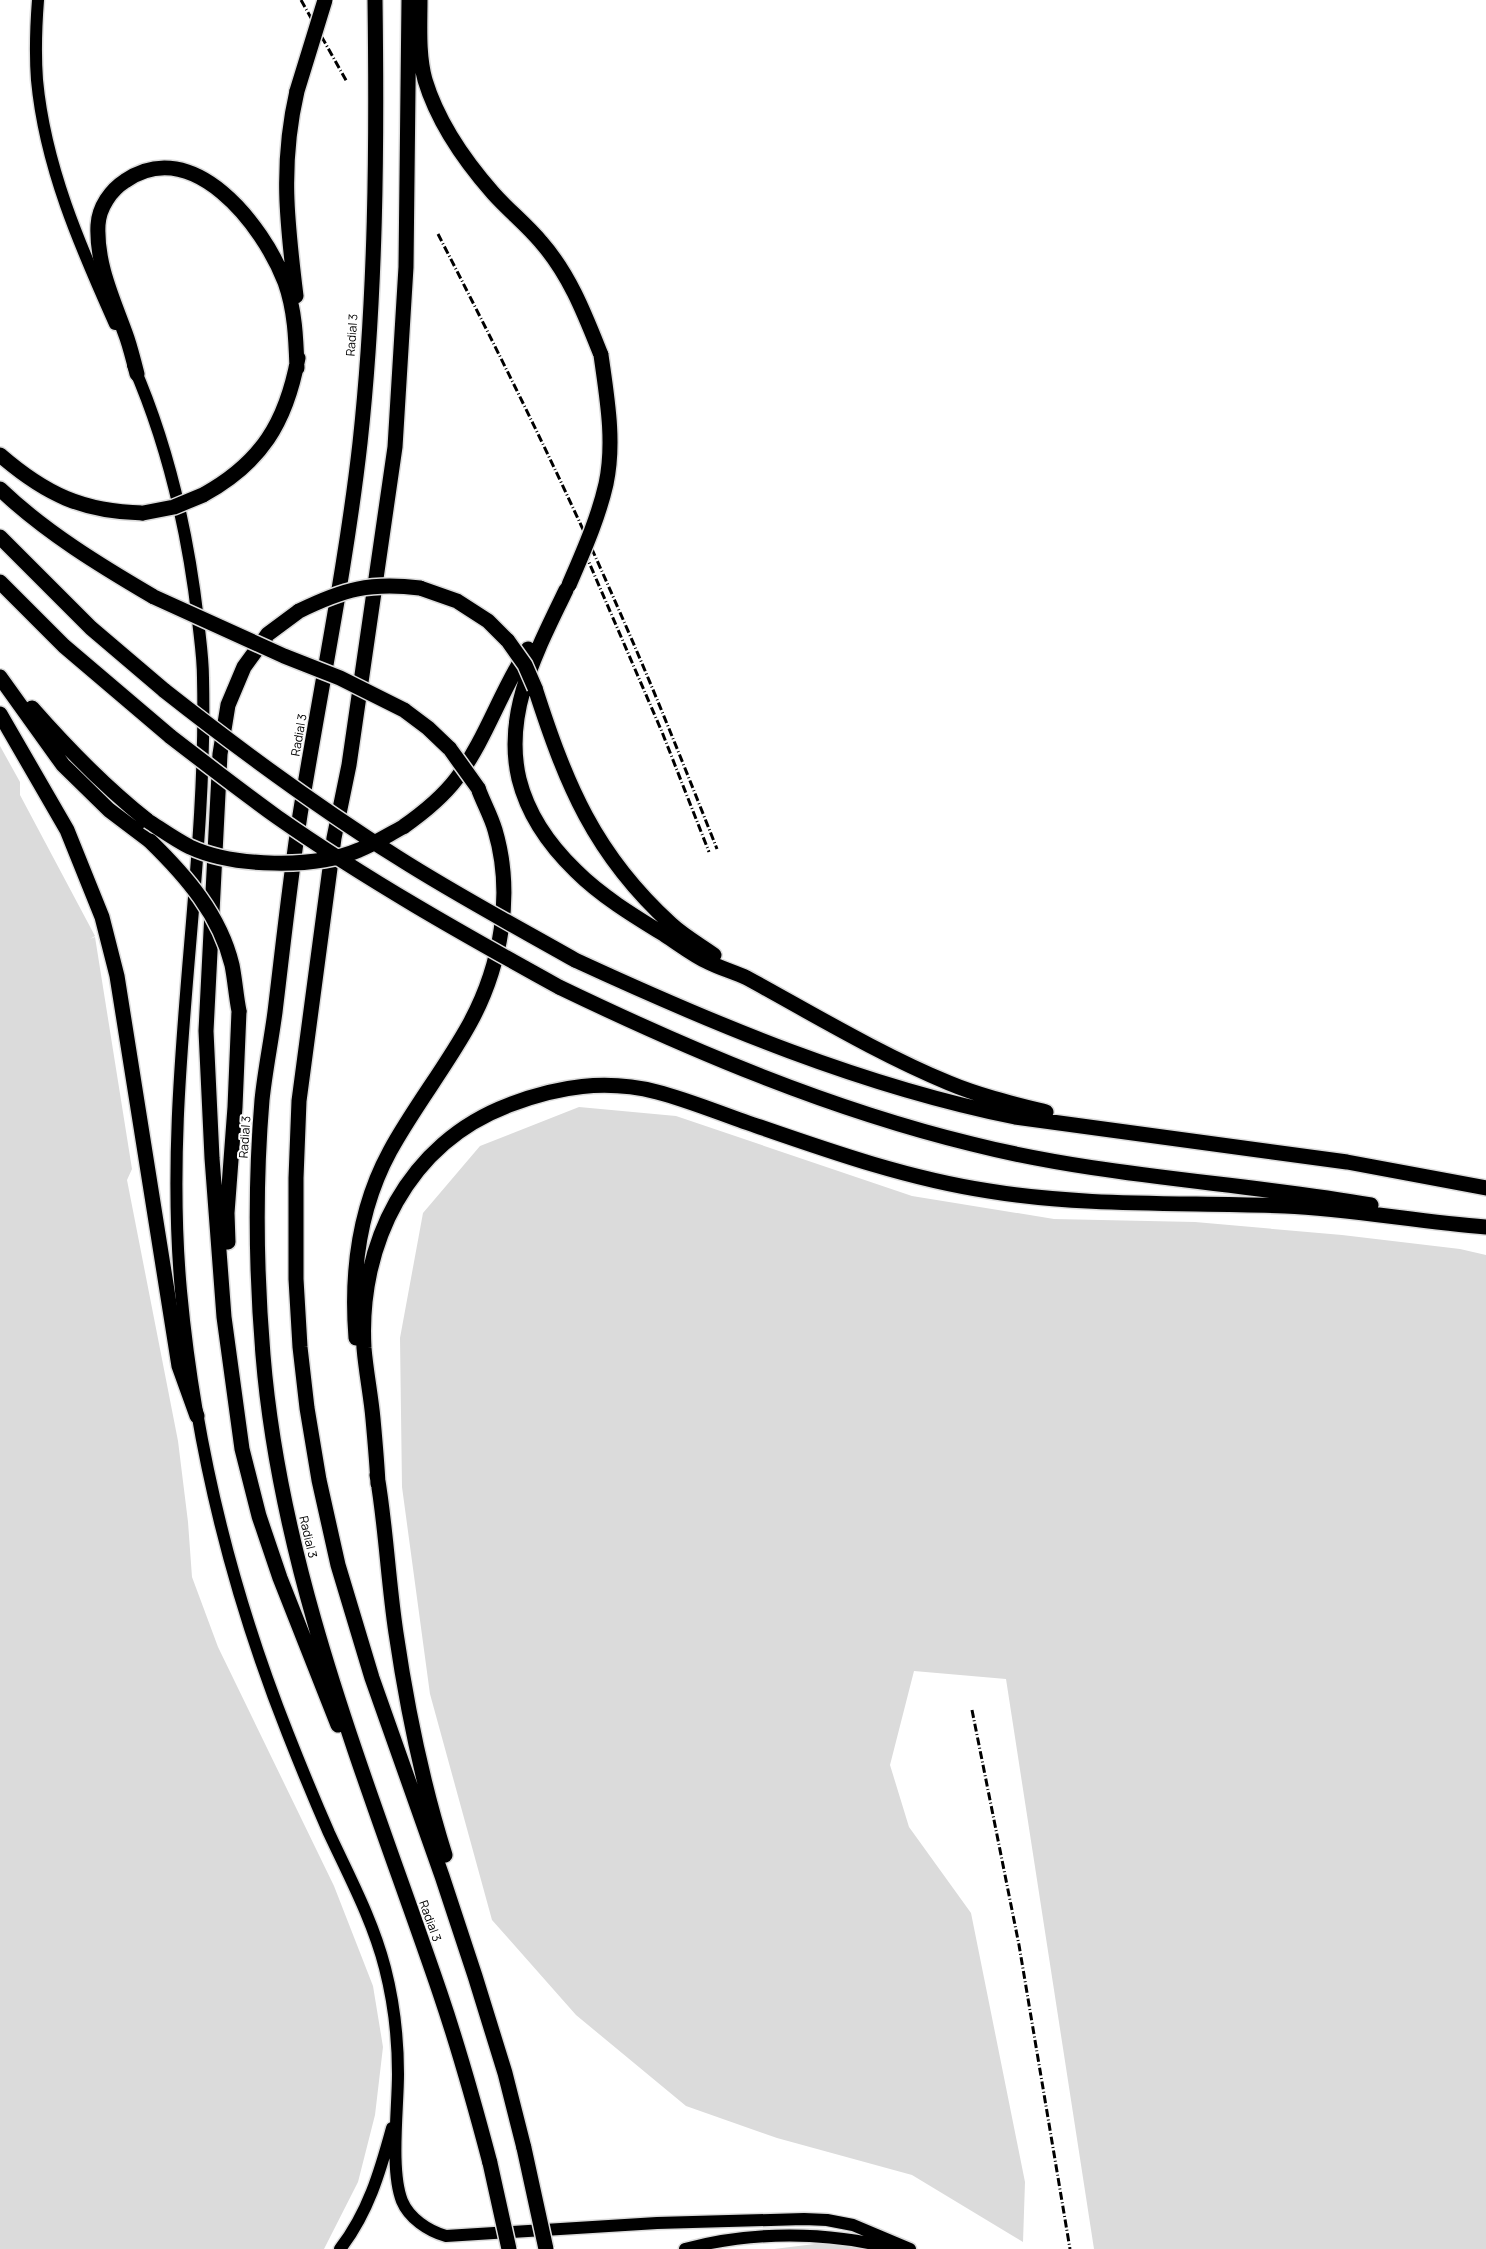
<svg xmlns="http://www.w3.org/2000/svg" width="1486" height="2249" viewBox="0 0 1486 2249" font-family="Manrope,sans-serif">
<rect width="100%" height="100%" fill="#fff"/>
<!-- green -->
<path fill="#dbdbdb" d="M0 746 20 782V795L95 936 90 939 95 937 132 1169 127 1180 178 1441 188 1522 192 1577 218 1647 334 1886 373 1986 383 2047 375 2115 358 2182 324 2249H0Z
M579 1107 676 1116 912 1196 1054 1219 1195 1222 1342 1235 1460 1249 1486 1255V2249H1094L1006 1679 914 1671 890 1765 909 1827 971 1913 1025 2182 1023 2242 912 2175 777 2138 686 2106 576 2015 492 1920 430 1694 402 1487 400 1338 423 1213 480 1146Z
M847 2240 881 2249H774Z"/>
<g fill="none" stroke-linecap="round" stroke-linejoin="round">
<!-- primary casing -->
<g stroke="#dbdbdb" stroke-width="15">
<path id="primary" d="M38 0C36 26 35 53 37 80 45 166 80 246 115 324
M133 365C168 445 188 533 198 620 200 639 203 658 203 678 208 882 162 1086 181 1291 195 1442 232 1593 288 1734 301 1767 315 1801 329 1833 350 1878 373 1921 385 1968 394 2003 398 2039 398 2074 398 2108 390 2171 402 2201 409 2218 428 2231 446 2236L657 2223 804 2219 827 2220 853 2225 910 2249
M340 2249C368 2213 380 2172 392 2128
M685 2249C751 2231 828 2231 894 2249"/>
</g>
<!-- highway casing -->
<g stroke="#dbdbdb" stroke-width="18">
<path id="highway" d="M375 0C377 147 376 296 360 443 346 567 320 691 300 815 290 880 283 946 275 1012 271 1042 265 1071 262 1100 255 1184 256 1270 263 1355 281 1576 369 1785 440 1993 459 2049 475 2106 490 2163
M409 0 406 267 395 447 349 765 334 838 299 1101 296 1178V1279L300 1347 307 1408 319 1480 338 1565 372 1678 442 1876 475 1976 505 2073 524 2148
M420 0C420 26 418 54 425 80 438 123 464 160 493 193 508 210 526 224 541 242 570 275 585 315 601 355
M296 296C287 223 280 164 297 91
M137 374C134 362 131 350 127 338 114 301 96 265 98 225 99 207 111 190 125 181 193 134 263 225 285 282 295 310 296 339 297 368
M0 455C45 494 83 512 143 513
M0 489C45 532 101 566 154 597
M203 495C261 463 286 423 298 358
M0 537 91 628 165 691
M0 582 64 646 171 737
M420 588 457 601 488 621 508 641
M566 590C538 649 503 711 519 779 528 815 549 845 576 871 601 896 634 916 665 935 679 944 693 955 708 962 720 968 734 972 747 978 813 1014 879 1054 949 1083 980 1096 1014 1104 1046 1112
M299 611 268 634 244 667 228 705 220 754 206 1031 212 1158 224 1317 242 1449 259 1516 280 1578 338 1725
M0 677 63 765 109 810 150 841
M535 688C566 784 594 854 671 924 684 936 700 945 714 955
M32 708C68 749 105 787 148 821
M404 710 428 728 450 749
M0 714 67 830 102 917 117 976 179 1366 197 1416
M403 827C423 813 442 798 457 778 486 739 501 690 528 649
M575 960C716 1025 861 1086 1015 1117L1347 1162 1486 1188
M559 987C692 1051 829 1109 972 1144 1102 1177 1239 1182 1371 1205
M228 1242 227 1213 235 1107 239 1011
M356 1338C351 1275 359 1208 390 1151 414 1107 446 1067 470 1023 501 966 514 894 495 830 491 816 483 802 478 788
M377 1475C386 1527 388 1580 396 1633 407 1708 422 1782 445 1855
M378 1484C377 1463 375 1441 373 1419 371 1396 366 1372 364 1348 358 1244 408 1143 509 1105 558 1086 606 1079 657 1092 692 1101 726 1116 760 1127 835 1153 910 1179 989 1191 1086 1207 1187 1202 1285 1206 1352 1209 1419 1222 1486 1227"/>
</g>
<!-- primary -->
<use href="#primary" stroke="#000" stroke-width="12"/>
<!-- highway -->
<use href="#highway" stroke="#000" stroke-width="15"/>
<!-- rail -->
<path stroke="#000" stroke-width="3" stroke-dasharray="8 2.5 1 2.5" stroke-linecap="butt" d="M301 0 347 82
M438 234C501 357 563 481 618 608 653 687 685 768 717 849
M585 553 662 732 709 852
M972 1710 1019 1945 1070 2249"/>
<!-- highway-bridge casing -->
<g stroke="#dbdbdb" stroke-width="18" stroke-linecap="butt">
<path id="highway-bridge" d="M297 91 325 0
M143 513 174 507 203 495
M569 585C583 552 598 519 606 484 615 442 607 398 601 355
M154 597 284 656 340 678 404 710
M299 611C344 589 370 582 420 588
M508 641 525 665 535 688
M165 691C240 750 316 806 397 857 455 894 515 926 575 960
M171 737C206 764 241 791 277 817 367 880 463 934 559 987
M450 749 478 788
M148 821C162 830 176 840 190 847 233 867 315 869 359 850 374 844 388 835 403 827
M150 841C186 876 220 915 232 965 235 980 236 996 239 1011
M524 2148 546 2249
M490 2163 509 2249"/>
</g>
<!-- highway-bridge -->
<use href="#highway-bridge" stroke="#000" stroke-width="15"/>
</g>
<g text-anchor="middle" stroke-width="4" stroke-linejoin="round" paint-order="stroke">
<!-- street labels -->
<g font-size="12" fill="#000" stroke="#fff">
<text transform="translate(352 335) rotate(-86)" y="4">Radial 3</text>
<text transform="translate(299 735) rotate(-80)" y="4">Radial 3</text>
<text transform="translate(245 1137) rotate(-86)" y="4">Radial 3</text>
<text transform="translate(308 1537) rotate(77)" y="4">Radial 3</text>
<text transform="translate(430 1921) rotate(70)" y="4">Radial 3</text>
</g>
</g>
</svg>
